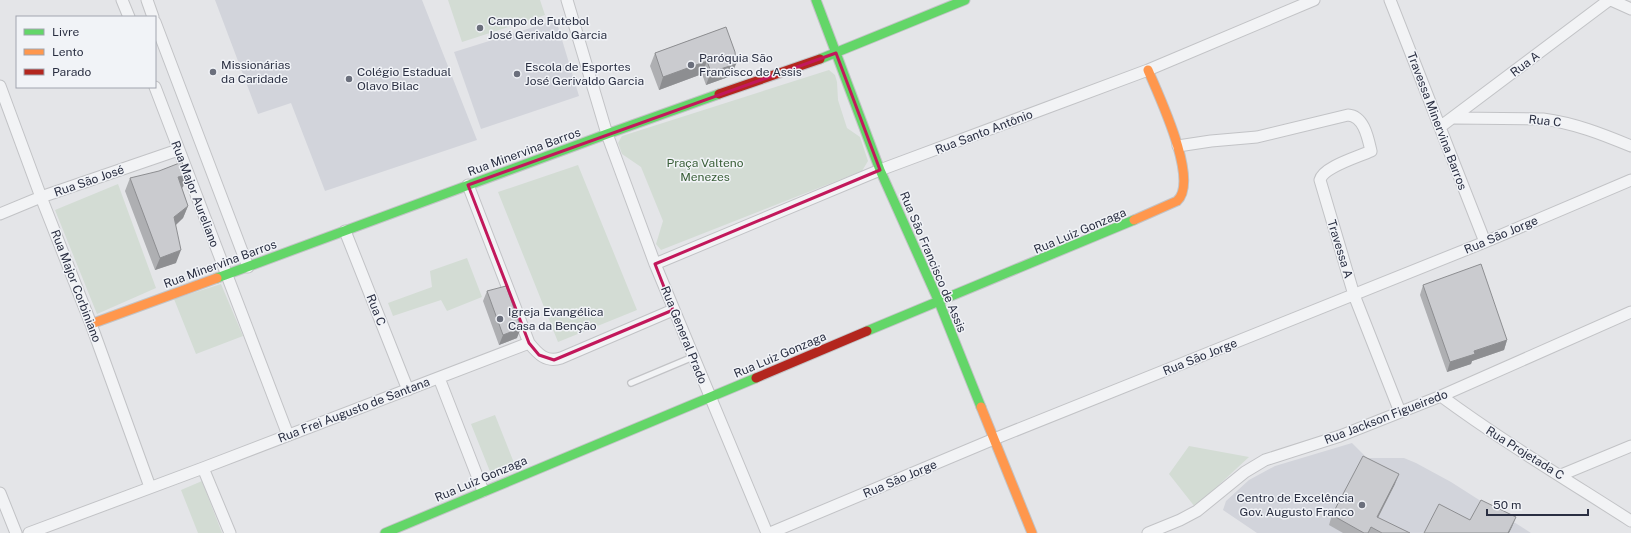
<svg xmlns="http://www.w3.org/2000/svg" width="1631" height="533" viewBox="0 0 1631 533" font-family="'Public Sans',sans-serif">
<rect width="100%" height="100%" fill="#e4e5e8"/>
<!-- built -->
<path fill="#d2d4db" d="M215 0H422L477 140 325 191 291 103 258 114Z
M556 20 579 96 481 129 454 52Z
M1352 443 1367 458H1404L1416 463 1451 482 1531 533H1257L1223 510 1226 501 1249 480 1275 466Z"/>
<!-- green -->
<path fill="#d3dcd4" d="M448 0H540L545 15 462 42Z
M829 70 835 75 837 82 838 100 847 128 860 137 868 161 862 171 661 250 656 244 663 221 641 167 622 154 618 143 622 136Z
M578 165 637 310 558 342 498 192Z
M118 184 156 288 97 314 55 210Z
M467 258 482 297 447 311 441 300 393 316 388 303 432 287 430 271Z
M221 284 243 336 196 354 174 299Z
M495 415 516 468 493 479 471 424Z
M1189 446 1249 457 1195 507 1169 474Z
M202 481 222 533H198L181 490Z"/>
<g fill="none" stroke-linecap="round" stroke-linejoin="round">
<!-- lane casing -->
<g stroke="#c2c3c6" stroke-width="8">
<path id="lane" d="M631 383 693 357"/>
</g>
<!-- street casing -->
<g stroke="#c2c3c6" stroke-width="13">
<path id="street" d="M122 0 129 17
M147 0 153 17
M567 0 607 134 655 264 767 533
M1390 0 1485 242
M1611 0 1631 9
M155 22 248 267
M0 86 41 197 91 324 150 487
M155 87 288 435
M1454 118 1543 119C1574 123 1602 134 1631 146
M1440 127 1609 0
M1178 146 1211 141 1257 137 1348 115C1364 116 1368 138 1371 151 1358 157 1323 167 1320 180L1354 295 1400 412
M468 185 529 343C538 354 546 363 561 358L673 310
M0 214 41 197 178 150
M345 231 408 390
M655 264 880 170 1148 70 1314 0
M439 378 483 491
M1441 396C1502 441 1567 480 1631 521
M203 468 230 533
M1561 475 1631 446
M0 493 16 533
M29 533 203 468 529 343
M770 533 994 439 1485 242 1631 180
M1148 533 1180 520 1197 511 1245 472 1265 460 1340 436 1441 396 1631 312"/>
</g>
<!-- fast casing -->
<g stroke="#c2c3c6" stroke-width="11">
<path id="fast" d="M816 0 880 170 939 302 981 407
M820 59 965 0
M217 278 607 134 719 94
M867 331 1134 220
M385 533 756 378"/>
</g>
<!-- slow casing -->
<g stroke="#c2c3c6" stroke-width="11">
<path id="slow" d="M1134 220 1177 201C1200 181 1158 94 1148 70
M91 324 217 278
M981 407 1032 533"/>
</g>
<!-- jam casing -->
<g stroke="#c2c3c6" stroke-width="11">
<path id="jam" d="M719 94 820 59
M756 378 867 331"/>
</g>
<!-- lane -->
<use href="#lane" stroke="#f2f3f5" stroke-width="5.5"/>
<!-- street -->
<use href="#street" stroke="#f2f3f5" stroke-width="11"/>
<!-- fast -->
<use href="#fast" stroke="#63d668" stroke-width="9"/>
<!-- slow -->
<use href="#slow" stroke="#ff974d" stroke-width="9"/>
<!-- jam -->
<use href="#jam" stroke="#b3261e" stroke-width="9"/>
</g>
<!-- wall -->
<path fill="#aeafb2" d="M726 27 731 76 706 85 702 74 659 90 650 66 655 53Z
M130 178 183 187 182 188 188 206 183 218 176 225V263L155 270 125 191Z
M1423 285 1507 340 1504 350 1472 361 1471 364 1447 372 1420 295Z
M487 291 517 338 499 345 483 301Z
M1395 484 1378 518 1410 533H1343L1329 525 1332 515Z"/>
<!-- shaded-wall -->
<path fill="#8d8e91" d="M707 61 702 74 659 90 663 77Z
M736 64 731 76 706 85 711 72Z
M187 175 183 187 174 190 178 177Z
M188 206 183 218 170 230 174 217Z
M181 250 176 263 155 270 160 258Z
M521 328 517 338 499 345 503 335Z
M1507 340 1504 350 1472 361 1471 364 1447 372 1450 362 1474 351Z
M1399 474 1395 484 1373 527 1377 517Z
M1516 517 1512 527 1509 533H1508Z"/>
<!-- building -->
<path fill="#cacbcf" stroke="#8d8e91" d="M726 27 735 52 736 64 711 72 707 61 663 77 655 53Z
M182 162 187 175 178 177 188 206 174 217 181 250 160 258 130 178 159 171Z
M1481 264 1507 340 1474 351 1475 354 1450 362 1423 285Z
M506 286 521 328 503 335 487 291Z
M1363 456 1399 474 1377 517 1410 533H1382L1371 527 1368 533H1364L1332 515Z
M1481 500 1516 517 1508 533H1509H1424L1439 504 1470 520Z"/>
<!-- marked area -->
<path fill="none" stroke="#c2185b" stroke-width="3" stroke-linejoin="round" d="M836 53 880 170 655 264 673 310 554 360 539 355 529 343 468 185Z"/>
<!-- markers -->
<g fill="#6b6f7c" stroke="#f1f3f7" stroke-width="1.5">
<circle cx="480" cy="28" r="4"/>
<circle cx="691" cy="65" r="4"/>
<circle cx="213" cy="72" r="4"/>
<circle cx="517" cy="74" r="4"/>
<circle cx="349" cy="79" r="4"/>
<circle cx="500" cy="319" r="4"/>
<circle cx="1362" cy="505" r="4"/>
</g>
<g text-anchor="middle" stroke-width="3" stroke-linejoin="round" paint-order="stroke">
<!-- poi labels -->
<g font-size="12" fill="#2a2f42" stroke="#f1f3f7" text-anchor="start">
<text x="488" y="25">Campo de Futebol<tspan x="488" dy="14">José Gerivaldo Garcia</tspan></text>
<text x="699" y="62">Paróquia São<tspan x="699" dy="14">Francisco de Assis</tspan></text>
<text x="221" y="69">Missionárias<tspan x="221" dy="14">da Caridade</tspan></text>
<text x="525" y="71">Escola de Esportes<tspan x="525" dy="14">José Gerivaldo Garcia</tspan></text>
<text x="357" y="76">Colégio Estadual<tspan x="357" dy="14">Olavo Bilac</tspan></text>
<text x="508" y="316">Igreja Evangélica<tspan x="508" dy="14">Casa da Benção</tspan></text>
<text x="1354" y="502" text-anchor="end">Centro de Excelência<tspan x="1354" dy="14">Gov. Augusto Franco</tspan></text>
</g>
<!-- street labels -->
<g font-size="12" fill="#2a2f42" stroke="#f1f3f7">
<text transform="translate(1525 64) rotate(-37)" y="4">Rua A</text>
<text transform="translate(1437 121) rotate(69)" y="4">Travessa Minervina Barros</text>
<text transform="translate(1545 121) rotate(6)" y="4">Rua C</text>
<text transform="translate(984 132) rotate(-21)" y="4">Rua Santo Antônio</text>
<text transform="translate(524 152) rotate(-20)" y="4">Rua Minervina Barros</text>
<text transform="translate(89 181) rotate(-19)" y="4">Rua São José</text>
<text transform="translate(195 194) rotate(69)" y="4">Rua Major Aureliano</text>
<text transform="translate(1080 231) rotate(-23)" y="4">Rua Luiz Gonzaga</text>
<text transform="translate(1501 235) rotate(-23)" y="4">Rua São Jorge</text>
<text transform="translate(1340 249) rotate(73)" y="4">Travessa A</text>
<text transform="translate(933 262) rotate(67)" y="4">Rua São Francisco de Assis</text>
<text transform="translate(220 264) rotate(-20)" y="4">Rua Minervina Barros</text>
<text transform="translate(76 286) rotate(69)" y="4">Rua Major Corbiniano</text>
<text transform="translate(376 310) rotate(68)" y="4">Rua C</text>
<text transform="translate(684 335) rotate(68)" y="4">Rua General Prado</text>
<text transform="translate(780 355) rotate(-23)" y="4">Rua Luiz Gonzaga</text>
<text transform="translate(1200 357) rotate(-22)" y="4">Rua São Jorge</text>
<text transform="translate(354 410) rotate(-21)" y="4">Rua Frei Augusto de Santana</text>
<text transform="translate(1386 417) rotate(-21)" y="4">Rua Jackson Figueiredo</text>
<text transform="translate(1525 453) rotate(32)" y="4">Rua Projetada C</text>
<text transform="translate(481 479) rotate(-23)" y="4">Rua Luiz Gonzaga</text>
<text transform="translate(900 479) rotate(-23)" y="4">Rua São Jorge</text>
</g>
<!-- park labels -->
<g font-size="12" fill="#395e37" stroke="#f1f3f7">
<text x="705" y="167">Praça Valteno<tspan x="705" dy="14">Menezes</tspan></text>
</g>
</g>
<!-- legend -->
<rect x="16" y="16" width="140" height="72" fill="#f1f3f7" stroke="#a1a5af"/>
<rect x="24" y="29" width="20" height="6" fill="#63d668" stroke="#a1a5af"/>
<text x="52" y="36" font-size="12" fill="#2a2f42">Livre</text>
<rect x="24" y="49" width="20" height="6" fill="#ff974d" stroke="#a1a5af"/>
<text x="52" y="56" font-size="12" fill="#2a2f42">Lento</text>
<rect x="24" y="69" width="20" height="6" fill="#b3261e" stroke="#a1a5af"/>
<text x="52" y="76" font-size="12" fill="#2a2f42">Parado</text>
<!-- scale -->
<path d="M1487 509v6h101v-6" fill="none" stroke="#2a2f42" stroke-width="2"/>
<text x="1493" y="509" font-size="12" fill="#2a2f42" stroke="#f1f3f7" stroke-width="3" paint-order="stroke">50 m</text>
</svg>
